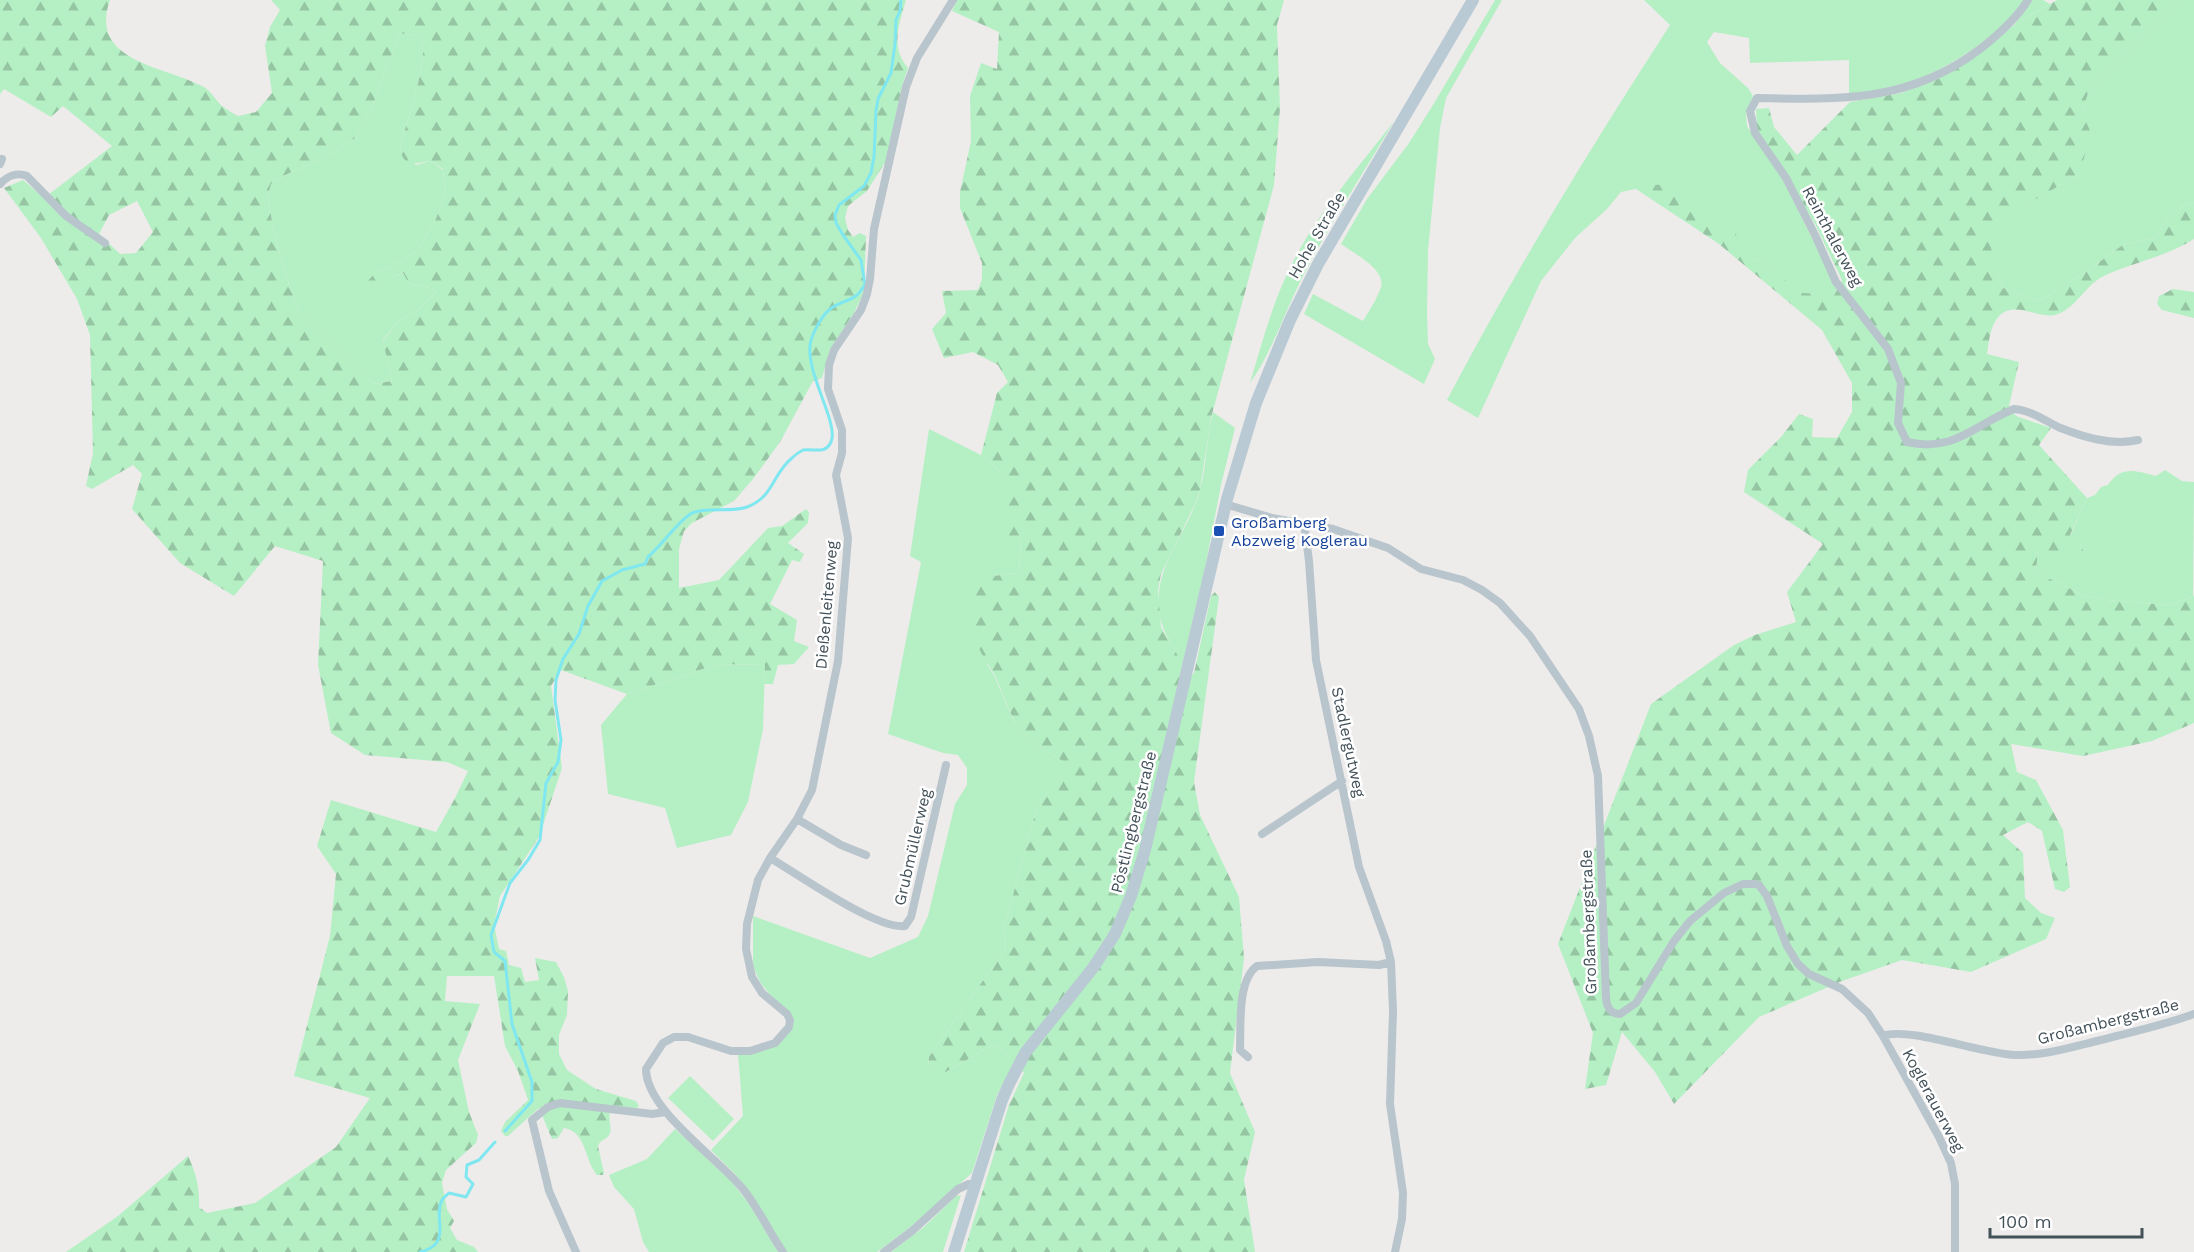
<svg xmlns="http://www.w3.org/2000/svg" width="2194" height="1252" viewBox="0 0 2194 1252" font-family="'Work Sans',sans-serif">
<defs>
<pattern id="forest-firs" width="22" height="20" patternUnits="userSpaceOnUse" patternTransform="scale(1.5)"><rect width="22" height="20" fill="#b5f0c4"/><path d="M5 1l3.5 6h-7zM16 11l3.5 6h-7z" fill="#95c5a2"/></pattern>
</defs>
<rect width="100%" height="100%" fill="#eeebeb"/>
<!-- green -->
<path fill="#b5f0c4" d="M1495 0H1502L1446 98 1440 128 1428 251 1427 313 1428 344 1435 359 1424 384 1304 314 1313 294 1363 321C1369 311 1377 299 1381 287 1386 269 1353 253 1341 244L1367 199 1409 143 1433 105Z
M1644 0H2025C1995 40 1947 70 1900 86 1884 91 1866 92 1849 94V60L1750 63 1749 38 1714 32 1707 42 1720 63 1748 88 1753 96 1746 112 1747 126 1783 180 1837 288 1834 296 1802 294 1761 262 1738 252 1639 184 1636 189 1621 192 1607 209 1575 238 1541 281 1478 418 1447 400C1515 271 1591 147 1670 25Z
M2033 0H2043L2050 4 2013 26Z
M2181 0H2194V202C2172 209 2167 220 2155 238L2124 244 2091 268 2040 301 2003 288 1984 228 2078 175 2082 113 2088 93 2140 38Z
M406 33 420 37C432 56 404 125 400 151L416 165 431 161 443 170 445 195 435 221 418 250 398 263 375 273 374 287 387 278 404 273 410 285 424 286 437 291 420 308 399 321 383 340 392 381 374 384 300 313 287 279 273 228 268 196 271 184 283 176 327 156 355 138 371 110 399 35Z
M1394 121C1363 174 1329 225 1301 280 1284 314 1272 352 1250 383 1262 343 1273 300 1293 262 1319 211 1359 167 1394 121Z
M1213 412 1235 428 1221 485 1205 568 1181 670C1177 647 1161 634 1159 610 1154 564 1189 532 1200 490 1207 464 1206 437 1213 412Z
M929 429 981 455 1003 474V525L1021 536 1019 573 994 576 987 664C1003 686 1006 717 1027 737 1038 748 1056 756 1070 765L1037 807 1004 928 1006 948 929 1057 928 1067 942 1074 993 1045 999 1047 1014 1062 997 1095 972 1173 909 1228 877 1252H787L737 1176 711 1150 743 1116 738 1054 778 1045 788 1018 760 982 753 966V916L870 958 918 937 928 916 955 804 967 785V768L958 755 943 753 888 734 921 562 910 556Z
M2165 470 2182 481 2194 482 2193 597 2168 605 2107 600 2085 596 2036 572 2038 551 2085 552 2070 536 2087 498 2095 495 2101 487 2108 485C2122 465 2135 471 2156 476Z
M718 664 765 665 763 729 748 802 731 835 677 848 665 808 608 794 601 725 627 694Z
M690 1076 734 1119 713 1141 668 1098Z
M675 1129 731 1181 749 1204 778 1252H649L643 1242 634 1209 614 1187 609 1175 647 1159Z
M961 1195 943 1252H891L924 1227 956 1196Z"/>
<!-- forest -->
<path fill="url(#forest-firs)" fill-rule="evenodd" d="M0 0H110C88 62 165 66 202 86 211 90 215 100 222 106 227 110 233 113 238 116L256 112 272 93 265 46 270 27 280 10 271 0H906C899 25 890 47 908 68L902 86 886 161 867 191 848 206 845 218 848 230 853 237 860 233 866 236 864 292 854 313 830 349 822 378 813 381 780 442 753 479 734 501 692 523 684 531 679 549V588L719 580 768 528 782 526 806 509 809 512 808 523 788 543 804 554 800 562 792 560 770 604 797 620 794 641 809 647 794 664 778 665 773 684H764L765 665 718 664 627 694 561 670 551 686 562 768 539 837 500 896 494 925 499 949 506 951 509 965 521 968 525 982 539 980 535 958 556 962 564 977 568 991 567 1015 559 1035V1054L567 1070 596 1089 636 1101 639 1106 635 1109 610 1111C607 1127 618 1133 600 1142L598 1146 604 1173 603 1175H597C584 1160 587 1132 564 1128L558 1138 552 1139 539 1108 508 1136H505L501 1131 505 1122 528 1100 518 1071 505 1046 494 976H447L445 1001 480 1004 458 1060 469 1112 478 1135 476 1143 446 1170 442 1183 447 1209 454 1221 450 1228 457 1240 474 1247 478 1252H66L118 1216 188 1156C196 1173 200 1188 199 1207L207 1213 255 1203 336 1147 370 1098 294 1076 330 936 336 874 317 846 331 800 436 832 454 800 468 771 447 762 365 755 331 733 318 665 323 561 275 546 234 596 180 563 132 509 142 474 133 465 92 489 86 486 93 453 90 335 77 299 41 238 4 188 23 180 44 198 112 146 63 106 51 117 4 89 0 94ZM406 33 420 37C432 56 404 125 400 151 406 169 416 163 431 161L443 169 445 195 435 221 418 250 398 263 375 273 367 282 374 287 388 278 403 273 410 285 424 286 437 291 420 308 399 321 383 341 392 381 374 384 300 313 287 279 273 228 268 196 271 184 283 176 327 156 355 138 371 110 399 35ZM137 201 153 232 136 253 120 254 99 234 109 215Z
M957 0H1284L1277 25 1280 108 1274 185 1211 418 1200 490 1195 504 1161 574 1158 590 1161 627 1178 656 1184 677 1189 678 1194 673 1211 596 1215 592 1219 597 1194 782 1200 815 1239 897 1244 958 1230 1073 1255 1132 1244 1180 1255 1252H964L1009 1105 1024 1073 999 1047 993 1045 942 1074 933 1073 928 1067 929 1057 1006 948 1004 928 1037 807 1069 765C1056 756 1038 748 1027 737 1010 721 1005 696 995 676 990 666 983 658 979 648 973 633 964 604 973 589 981 574 1004 575 1019 573L1021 537 1012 540 1003 525V474L981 455 997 393 1008 382 998 365 973 352 944 358 932 329 946 313 942 291 978 290 982 279V263L960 208V192L971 141 970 96 981 63 997 69 999 32 952 11Z
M2057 0H2181L2140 38 2088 93 2082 113 2092 135 2078 175 1985 228 2003 288 2040 301 2091 268 2124 244 2155 238C2167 220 2172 209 2194 202V239C2166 257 2133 262 2104 276 2086 284 2077 307 2058 314 2040 321 2017 300 2000 315 1990 325 1989 341 1987 354L2019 362 2009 406 2016 416 2051 428 2039 445 2087 498 2070 535 2085 552 2082 558 2038 551 2036 572 2085 596 2107 600 2168 605 2193 597 2194 595V723L2152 741 2083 756 2011 744 2017 772 2036 780 2063 830 2070 887 2064 892 2055 889 2042 831 2028 822 2003 835 2023 853 2025 898 2041 913 2055 918 2046 939 1971 972 1902 960 1842 981 1759 1017 1674 1104 1655 1072 1622 1032 1606 1085 1585 1089 1593 1033 1558 944 1651 704 1734 645 1755 635 1796 622 1787 592 1823 544 1744 492 1748 470 1781 437 1799 414 1813 419 1812 437 1837 438 1852 412V383L1822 330 1719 244 1636 189 1638 184 1662 185 1736 233 1739 252 1761 262 1802 293 1834 295 1842 280 1815 224 1757 132 1756 109 1769 108 1774 127 1797 155 1850 102 1901 93 1940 78 1960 66 2013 26Z
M2173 289 2194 292V318L2162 310 2157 304 2159 296Z"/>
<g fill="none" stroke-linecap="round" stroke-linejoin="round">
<!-- stream -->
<path stroke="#7fe7f0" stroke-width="3" d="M505 1131 532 1101V1082L512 1024 505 961 494 952 491 935 510 883 528 860 540 840 546 783 558 762 561 740 555 700 556 680 563 659 579 634 588 606 602 581 622 570 645 564 648 557C662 545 676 524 689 515 701 506 731 513 747 507 774 497 772 474 792 458 795 455 799 452 803 450 814 448 825 455 831 442 840 422 800 366 812 337 815 329 822 316 829 310 837 302 849 302 857 295 860 293 862 288 865 285L861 260 843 235 836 223 835 215 839 205 864 186 871 173 874 157 876 111 878 99 891 73 895 44 896 20 900 11 901 0
M420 1252C454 1244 432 1218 442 1200 444 1197 447 1195 449 1193L466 1197 473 1184 466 1177 467 1165 479 1160 495 1142"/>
<!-- street -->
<path stroke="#b8c5cc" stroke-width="8" d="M2028 0C2016 19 1998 35 1980 49 1911 102 1840 100 1757 98L1750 111 1755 133 1786 178 1815 235 1836 282 1888 349 1901 383 1898 423 1907 442C1955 453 1975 424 2014 409 2030 410 2044 420 2058 427 2083 437 2112 446 2138 440
M0 164 2 159
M0 184C7 176 17 172 27 176L66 216 105 243
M1225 504 1272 518 1333 529 1388 548 1421 569 1463 580 1482 590 1500 603 1530 636 1579 709 1589 736 1598 776 1606 998C1607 1007 1610 1014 1620 1014L1636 1003 1674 941 1690 921 1724 893 1743 884H1755L1759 885 1767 896 1787 946 1798 964 1809 974 1842 989 1868 1013 1883 1036 1939 1137 1951 1163 1955 1184V1252
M1304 523 1309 561 1316 660 1359 867 1386 941 1391 962 1393 1011 1390 1104 1403 1193 1402 1219 1395 1252
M797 819 841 845 866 855
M1262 834 1342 781
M770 858C798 874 876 930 905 926L911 917 946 765
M1883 1036C1908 1026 1982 1054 2015 1055 2044 1056 2072 1047 2101 1040 2132 1032 2164 1025 2194 1014
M1248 1057 1240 1050C1241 1027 1237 980 1257 966L1318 962 1379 965 1391 962
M576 1252 549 1191 532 1120 548 1107 560 1103 652 1114 666 1112
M783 1252C769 1232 759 1209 743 1189 718 1158 646 1110 646 1069L663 1043 674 1037H688L731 1051H750L775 1043 789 1027 790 1020 787 1014 762 993 752 977 746 949 747 924 758 880 770 858 797 819 812 790 838 661 848 538 836 475 842 453V430L828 389 829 365 834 350 861 310 867 294 870 279 874 229 906 87 917 58 953 0
M884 1252 912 1231 958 1189 969 1184 975 1185"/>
<!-- secondary -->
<path stroke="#bacad4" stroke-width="12" d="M954 1252 1002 1100 1009 1084 1025 1053 1093 968 1115 934 1131 896 1145 850 1227 499 1256 403 1290 320 1318 264 1473 0"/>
</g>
<!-- markers -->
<rect fill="#1a4fb4" stroke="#fff" stroke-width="2" x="1213" y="525" width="12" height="12" rx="3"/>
<g text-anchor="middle" stroke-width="5" stroke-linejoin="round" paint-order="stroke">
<!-- street labels -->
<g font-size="16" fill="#435159" stroke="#fff">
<text transform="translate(1316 235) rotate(-60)" y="6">Hohe Straße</text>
<text transform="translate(1833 236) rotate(62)" y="6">Reinthalerweg</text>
<text transform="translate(826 605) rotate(-85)" y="6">Dießenleitenweg</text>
<text transform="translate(1349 742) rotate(78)" y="6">Stadlergutweg</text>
<text transform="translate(1133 822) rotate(-76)" y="6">Pöstlingbergstraße</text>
<text transform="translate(912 847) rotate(-77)" y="6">Grubmüllerweg</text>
<text transform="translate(1588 922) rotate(-92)" y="6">Großambergstraße</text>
<text transform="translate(2108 1021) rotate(-14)" y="6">Großambergstraße</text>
<text transform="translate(1934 1100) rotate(62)" y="6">Koglerauerweg</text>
</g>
<!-- transit labels -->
<g font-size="16" fill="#164399" stroke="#fff" text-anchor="start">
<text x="1231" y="528">Großamberg<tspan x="1231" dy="18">Abzweig Koglerau</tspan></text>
</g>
</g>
<!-- scale -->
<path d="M1990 1228v9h152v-9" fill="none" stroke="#435159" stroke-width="3"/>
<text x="1999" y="1228" font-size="18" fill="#435159" stroke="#ffffff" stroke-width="4.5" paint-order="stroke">100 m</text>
</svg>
